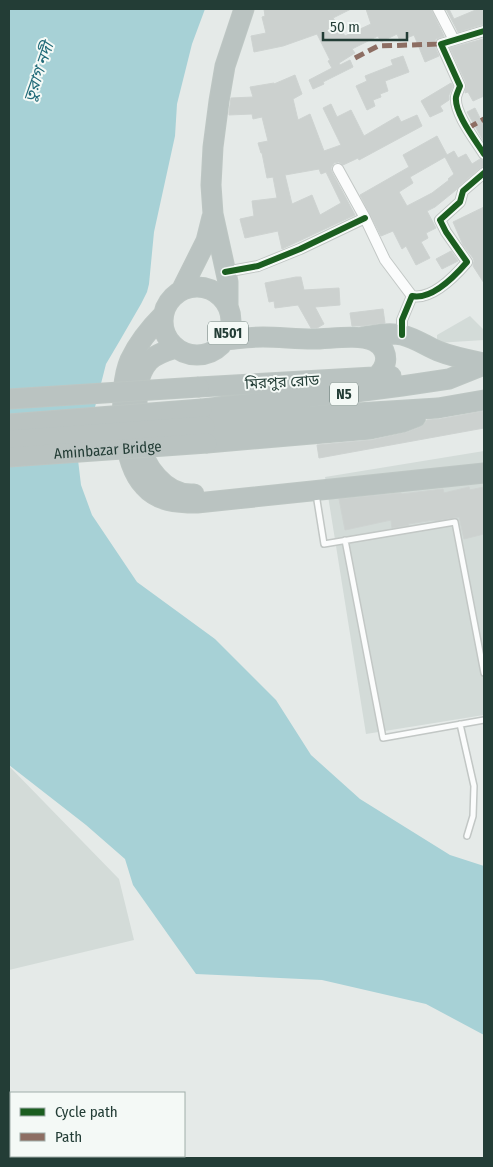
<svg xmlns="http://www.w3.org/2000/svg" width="493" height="1167" viewBox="0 0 493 1167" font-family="'Fira Sans Condensed','Noto Sans Bengali',sans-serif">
<rect width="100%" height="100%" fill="#e5eae8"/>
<!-- built -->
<path fill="#d3dbd8" d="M470 316 484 330V340L437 343V335Z
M484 451V715L366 734 325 477Z
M9 766 119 879 134 940 9 970Z"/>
<!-- water -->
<path fill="#a7d1d6" d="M9 9H205L192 44 177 104 175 136 154 232 149 284 147 292 141 304 119 342 106 364 93 415 76 443 81 485 92 515 137 582 215 639 276 700 311 755 360 799 450 855 484 866V1035L426 1004 322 980 196 974 133 885 125 859 86 825 9 765Z"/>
<!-- building -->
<path fill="#ccd1cf" stroke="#ced3d1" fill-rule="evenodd" d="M264 9H351L333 18 345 36 371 24 366 9H431L444 36 436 39 434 43 435 47 439 56 425 62 414 35 400 41 397 34 381 42 378 36 352 49 355 53 339 63 340 65 350 60 353 67 323 82 324 84 313 89 309 80 332 68 328 61 330 60 317 34 283 46 254 52 251 36 266 33 262 17 265 16Z
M446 9H449L454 19 478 9H482L484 14V24L458 32Z
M483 39 484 42V96L473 101 468 92 465 93 466 88V83L450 48Z
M403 56 409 72 385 81 388 91 380 94 381 97 373 100 375 106 367 110 356 86 367 81 365 76 393 65 391 60Z
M295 75 302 94 293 99 298 120 310 114 324 151 341 145 323 108 331 104 337 117 351 110 364 136 398 116 401 122 417 115 422 126 359 160 358 158 343 165 339 162 334 163 331 168 332 172 355 215 282 249 278 231 245 238 240 219 254 216 252 201 277 198 273 177 267 178 262 153H261L258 143 268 141 262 117 253 119 252 114 229 115V112L231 98 253 97 250 87 274 83V84ZM319 169 321 174 326 172 341 203 320 215 312 195 292 204 285 175Z
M451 83 453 86 449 95V100L440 106 443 111 430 117 421 101Z
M475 108 482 122 484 121V142L467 112Z
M437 136 447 155 454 151 458 158 466 154 472 164 480 159 484 161V166L480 168 459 186 456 190 435 207 427 211 436 228 426 233 428 238 421 242 430 258 416 265 406 246 402 249 393 231 381 236 360 195 409 167 403 155ZM445 157 454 174 448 179 449 180 432 193 407 206 399 192 413 183 410 177Z
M484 207V283L473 266 474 261 473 258 463 245 453 222Z
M451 251 458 261 442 269 436 259Z
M296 277H301L304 290 339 288 340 305 315 307 324 324 317 328H311L298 305 275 308 274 301 269 302 265 283Z
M383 309 385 323 360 326H352L350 313Z
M484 411V428L319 458 317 445 372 440 407 432 420 427 424 424 427 420 440 419Z
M469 487 470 490 484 487V534L464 539 459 517 435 521 434 520 408 524 409 525 392 528 391 520 345 530 339 499 401 493 402 494 443 489 444 493Z"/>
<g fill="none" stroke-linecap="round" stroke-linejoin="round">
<!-- lane casing -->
<g stroke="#c2c7c5" stroke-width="8">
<path id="lane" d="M316 494 324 544 455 522 484 673
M345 540 383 738 484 720
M460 724 474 786 473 816 467 836"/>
</g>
<!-- street casing -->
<g stroke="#c2c7c5" stroke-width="12">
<path id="street" d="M438 9 454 40
M484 31 441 44 460 86C459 89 457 93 456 97 454 113 476 141 484 154
M338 169 365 218 385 260 412 296
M225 272 258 266 300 249 365 218
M402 335V320L412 296C432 300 455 276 467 262L446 232 440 220 460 202 463 191 484 173"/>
</g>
<!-- highway casing -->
<g stroke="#bdc6c3" stroke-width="21">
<path id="highway" d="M163 321a34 34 0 1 1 68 0a34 34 0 1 1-68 0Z
M181 291 206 241 212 217
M228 307V282L213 214 211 185 213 147 219 101 225 66 244 9
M164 314C150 328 138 343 130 360 117 390 121 462 144 486 158 502 177 503 197 503L484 473
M363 337C376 335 389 332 402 335 415 338 426 346 438 351 453 357 469 360 484 363
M225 340C237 339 250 337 263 337 279 337 296 339 313 339 331 339 357 334 374 341 378 343 382 347 384 351 390 365 379 375 369 383
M176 348C166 351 156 354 149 361 137 375 137 391 137 408 137 418 137 429 139 439 143 465 165 496 194 494
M199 387 391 376
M202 409 356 392 402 386 449 379 484 365
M205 426 325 415 438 408 484 400
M207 443 370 429 403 422 416 417"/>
</g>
<!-- lane -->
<use href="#lane" stroke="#fbfcfc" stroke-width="5"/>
<!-- street -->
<use href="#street" stroke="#fbfcfc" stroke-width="10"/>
<!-- highway -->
<use href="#highway" stroke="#bac3c1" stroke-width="19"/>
<!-- highway-bridge casing -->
<g stroke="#bdc6c3" stroke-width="21" stroke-linecap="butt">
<g id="highway-bridge">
<path d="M9 399 199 387"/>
<path d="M9 424 202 409"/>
<path d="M9 440 205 426"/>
<path id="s1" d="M9 457 207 443"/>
</g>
</g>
<!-- highway-bridge -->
<use href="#highway-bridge" stroke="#bac3c1" stroke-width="19"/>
<!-- quiet -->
<path stroke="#8d6e63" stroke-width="5" stroke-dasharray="10 5" stroke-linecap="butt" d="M355 58 378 46 441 44
M468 128 484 119"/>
<!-- cycleway casing -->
<g stroke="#f4f9f6" stroke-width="9">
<path id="cycleway" d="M484 31 441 44 460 86C459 89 457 93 456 97 454 113 476 141 484 154
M225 272 258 266 300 249 365 218
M402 335V320L412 296C432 300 455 276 467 262L446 232 440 220 460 202 463 191 484 173"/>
</g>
<!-- cycleway -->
<use href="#cycleway" stroke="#1b5e20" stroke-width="6"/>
</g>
<g text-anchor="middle" stroke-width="4" stroke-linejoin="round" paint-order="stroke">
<!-- shield labels -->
<g fill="#f4f9f6" stroke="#627570" stroke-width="1">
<rect x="208" y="321.5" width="40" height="23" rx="4"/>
<rect x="330" y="382.5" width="28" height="23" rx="4"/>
</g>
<g font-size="14" font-weight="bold" fill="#233d36">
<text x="228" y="338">N501</text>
<text x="344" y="399">N5</text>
</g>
<!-- street labels -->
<g font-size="15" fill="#233d36" stroke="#f4f9f6">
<text transform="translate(282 382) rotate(-3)" y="5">মিরপুর রোড</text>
<text dy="5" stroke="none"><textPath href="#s1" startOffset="99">Aminbazar Bridge</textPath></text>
</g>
<!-- water labels -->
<g font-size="16" font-style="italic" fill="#1f6977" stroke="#f4f9f6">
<text transform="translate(38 72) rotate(-71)" y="6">তুরাগ নদী</text>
</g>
</g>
<!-- border -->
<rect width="493" height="1167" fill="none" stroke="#233d36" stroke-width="20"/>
<!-- legend -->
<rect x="10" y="1092" width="175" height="65" fill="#f4f9f6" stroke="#a0aea9"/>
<rect x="20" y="1108" width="25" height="8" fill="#1b5e20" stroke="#a0aea9"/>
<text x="55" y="1117" font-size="15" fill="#233d36">Cycle path</text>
<rect x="20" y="1133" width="25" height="8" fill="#8d6e63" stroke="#a0aea9"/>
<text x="55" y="1142" font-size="15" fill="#233d36">Path</text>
<!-- scale -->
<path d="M323 32v8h84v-8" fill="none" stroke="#233d36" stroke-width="2.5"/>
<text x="330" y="32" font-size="15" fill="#233d36" stroke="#f4f9f6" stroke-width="4" paint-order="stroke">50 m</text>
</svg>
